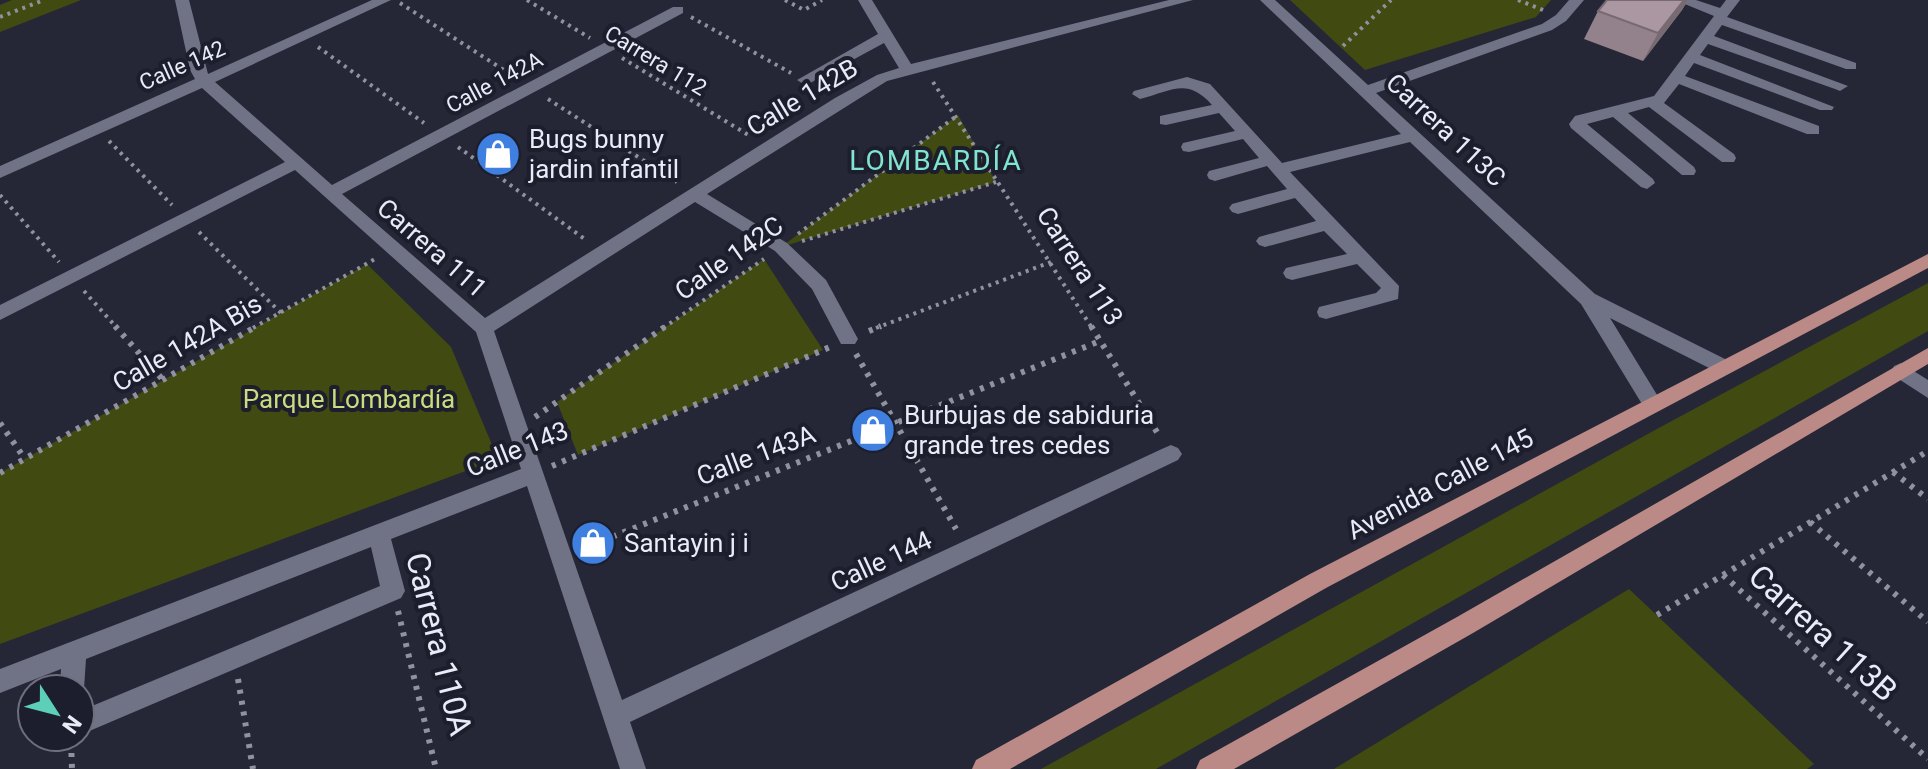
<svg xmlns="http://www.w3.org/2000/svg" width="1928" height="769" viewBox="0 0 1928 769" font-family="Roboto,sans-serif">
<rect width="100%" height="100%" fill="#252737"/>
<!-- green -->
<path fill="#414a11" d="M12 0H81L0 32V5Z
M1290 0H1551L1536 17 1365 70Z
M958 115 996 182 781 247Z
M764 259 823 350 578 455 557 402Z
M367 264 451 347 498 459 0 644V473Z
M1928 283V331L1156 769H1041L1655 430Z
M1629 589 1814 764 1807 769H1334Z"/>
<g fill="none" stroke-linecap="round" stroke-linejoin="round">
<!-- path-far1 -->
<path stroke="#90929f" stroke-width="4" stroke-dasharray="3 5" stroke-linecap="butt" d="M527 0 590 38
M785 0 804 10 822 0
M1518 0 1543 10
M400 3 513 76
M0 17 44 0
M691 17 791 73
M1343 46 1391 0
M318 47 424 123
M622 58 750 136
M933 82 1092 328
M548 99 677 182
M109 141 172 205
M458 147 586 240
M0 195 59 262
M199 232 281 313
M798 234 958 115
M802 241 996 182
M84 291 117 328
M253 328 375 259
M663 328 764 259
M876 328 1051 262"/>
<!-- path -->
<path stroke="#90929f" stroke-width="6" stroke-dasharray="4 7" stroke-linecap="butt" d="M115 326 163 380
M1091 326 1160 437
M869 331 881 326
M856 354 956 529
M535 417 666 326
M0 423 25 459
M552 466 830 347
M1893 472 1928 499
M0 473 257 326
M1810 522 1928 622
M582 549 1100 341
M1723 575 1928 759
M398 611 436 769
M1657 615 1928 451
M238 679 253 769
M71 742 72 769"/>
<!-- minor -->
<path fill="#707386" fill-rule="evenodd" d="M175 0H189L208 74 372 0H391L215 82 332 185 673 7H683V13L342 194 485 318 835 98 877 75 899 68 884 43 810 83 805 85 797 80 878 34 858 0H872L911 64 1169 0H1193L887 81 707 194 787 243 826 280 858 339 855 344H841L812 289 775 251 695 202 494 331 622 700 1164 448 1171 445 1178 448 1182 454 1178 460 630 722 646 769H620L527 486 391 539 405 591 401 598 80 735V711L380 586 371 547 86 659 84 689 80 698V689H60L61 669 0 693V669L521 469 476 332 295 170 0 320V305L285 162 202 88 0 178V166L195 79 190 70Z
M1260 0H1275L1368 85 1542 24 1556 15 1569 0H1584L1566 21 1552 30 1376 93 1595 294 1729 361 1732 366 1729 371H1715L1610 318 1662 403 1659 409H1645L1581 304 1410 142 1290 172 1399 286 1398 299 1326 319 1319 317 1317 312 1319 307 1376 293 1381 288 1357 264 1292 280 1286 278 1283 273 1286 268 1347 254 1324 231 1265 247 1259 245 1256 241 1259 237 1316 221 1295 198 1238 214 1232 212 1229 208 1232 204 1287 189 1267 166 1215 181 1209 179 1207 175 1209 171 1259 158 1243 139 1189 152 1183 151 1181 147 1183 143 1235 131 1219 113 1166 125 1160 124V116L1212 105C1187 77 1172 91 1140 99L1132 94 1134 91 1187 77 1210 84 1282 163 1401 134Z
M1675 0H1696L1720 8 1726 0H1740L1727 17 1856 63V69H1846L1722 25 1714 36 1848 86 1840 91 1835 89 1708 44 1700 55 1834 107 1832 110H1820L1694 63 1685 76 1819 126V134H1807L1679 84 1664 103 1734 154 1736 158 1734 162H1722L1649 107 1628 113 1694 167 1696 171 1694 175H1682L1613 117 1587 124 1653 179 1655 183 1647 189 1641 187 1571 128 1569 124 1575 116 1654 96 1714 16Z
M1901 363 1928 380V398L1894 376 1891 371 1894 366Z"/>
<!-- major -->
<path fill="#bb8a87" fill-rule="evenodd" d="M1928 254V268L1326 588 1010 769H972L976 760 1310 574Z
M1928 348V364L1473 633 1234 769H1196L1200 760 1457 617Z"/>
</g>
<!-- wall -->
<path fill="#93828b" d="M1607 0H1688L1682 10 1643 61 1584 39 1598 11Z"/>
<!-- shaded-wall -->
<path fill="#786a71" d="M1684 0H1688L1682 10 1643 61 1658 33Z"/>
<!-- building -->
<path fill="#ab97a2" stroke="#786a71" stroke-width="2" d="M1607 0H1684L1658 33 1598 11Z"/>
<!-- icons -->
<defs>
<g id="shop-disc" transform="scale(2.3)"><circle r="9.5" fill="#3f7fe0" stroke="#1c1d2d"/><path d="M-5-2.5h2.3a2.7 3.5 0 0 1 5.4 0H5L5.5 6h-11ZM-1.5-2.5h3a1.5 2.3 0 0 0-3 0Z" fill="#fff"/></g>
</defs>
<g fill-rule="evenodd">
<use href="#shop-disc" x="498" y="154"/>
<use href="#shop-disc" x="873" y="430"/>
<use href="#shop-disc" x="593" y="543"/>
</g>
<g text-anchor="middle" stroke-width="8" stroke-linejoin="round" paint-order="stroke">
<!-- far-street labels -->
<g font-size="22" fill="#e9ebf6" stroke="#1c1d2d">
<text transform="translate(656 60) rotate(31)" y="8">Carrera 112</text>
<text transform="translate(182 65) rotate(-24)" y="8">Calle 142</text>
<text transform="translate(494 82) rotate(-28)" y="8">Calle 142A</text>
</g>
<!-- street labels -->
<g font-size="26" fill="#e9ebf6" stroke="#1c1d2d">
<text transform="translate(802 97) rotate(-31)" y="9">Calle 142B</text>
<text transform="translate(1446 130) rotate(43)" y="9">Carrera 113C</text>
<text transform="translate(432 248) rotate(41)" y="9">Carrera 111</text>
<text transform="translate(729 258) rotate(-35)" y="9">Calle 142C</text>
<text transform="translate(1080 266) rotate(57)" y="9">Carrera 113</text>
<text transform="translate(187 343) rotate(-30)" y="9">Calle 142A Bis</text>
<text transform="translate(517 449) rotate(-22)" y="9">Calle 143</text>
<text transform="translate(756 455) rotate(-21)" y="9">Calle 143A</text>
<text transform="translate(1440 484) rotate(-28)" y="9">Avenida Calle 145</text>
<text transform="translate(881 561) rotate(-25)" y="9">Calle 144</text>
</g>
<!-- poi labels -->
<g font-size="26" fill="#e9ebf6" stroke="#1c1d2d" text-anchor="start">
<text x="529" y="148">Bugs bunny<tspan x="529" dy="30">jardin infantil</tspan></text>
<text x="904" y="424">Burbujas de sabiduria<tspan x="904" dy="30">grande tres cedes</tspan></text>
<text x="624" y="552">Santayin j i</text>
</g>
<!-- park labels -->
<g font-size="26" fill="#cadc7e" stroke="#1c1d2d">
<text x="349" y="408">Parque Lombardía</text>
</g>
<!-- neighbourhood labels -->
<g font-size="28" letter-spacing="2" fill="#80e4cf" stroke="#1c1d2d">
<text x="936" y="170">LOMBARDÍA</text>
</g>
<!-- near-street labels -->
<g font-size="32" fill="#e9ebf6" stroke="#1c1d2d">
<text transform="translate(1823 633) rotate(42)" y="11">Carrera 113B</text>
<text transform="translate(439 644) rotate(76)" y="11">Carrera 110A</text>
</g>
</g>
<!-- north arrow -->
<g transform="translate(56 713) rotate(126)"><circle r="38" fill="#1c1d2d" stroke="#6e6f7d" stroke-width="2"/>
<path d="M0-6L14 30L0 20L-14 30Z" fill="#5dceb8"/>
<text y="-12" font-size="22" font-weight="bold" text-anchor="middle" fill="#e9ebf6">N</text>
</g>
</svg>
